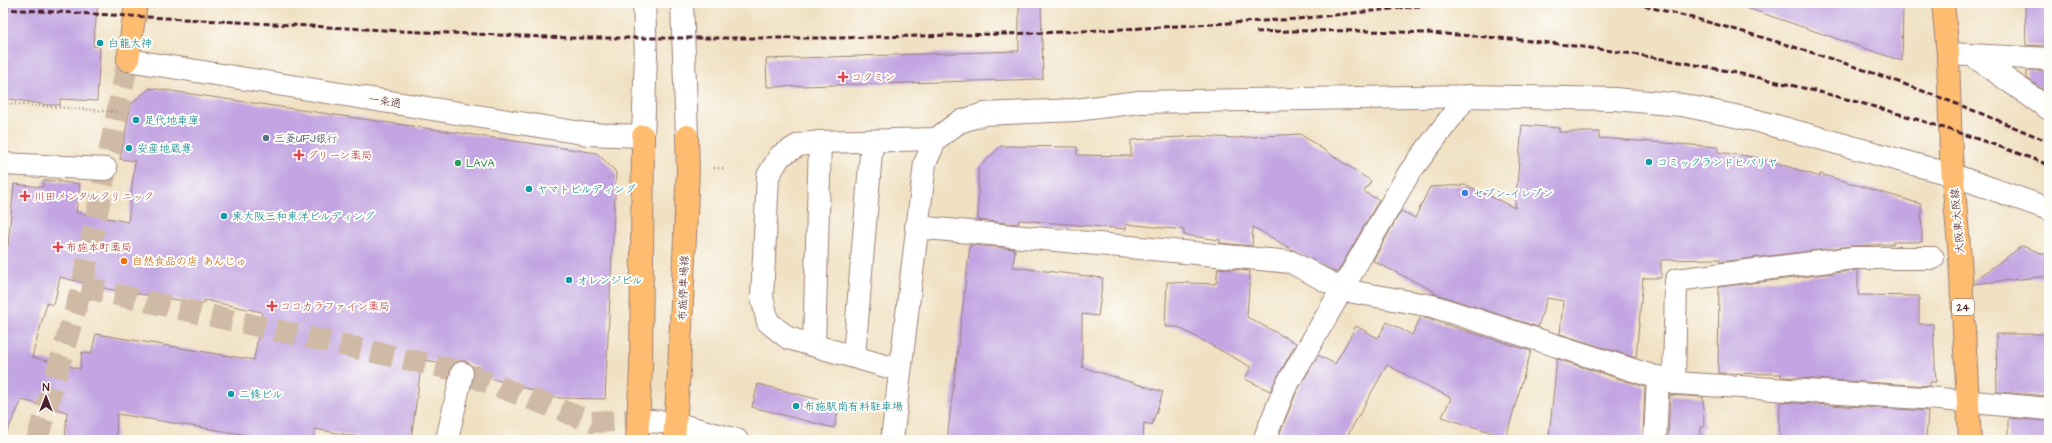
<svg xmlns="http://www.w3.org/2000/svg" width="2052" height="443" viewBox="0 0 2052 443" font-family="'Architects Daughter','Klee One',sans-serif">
<rect width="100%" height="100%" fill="#fdfcf7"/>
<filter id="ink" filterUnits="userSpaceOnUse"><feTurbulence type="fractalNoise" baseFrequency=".025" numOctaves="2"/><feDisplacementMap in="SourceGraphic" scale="8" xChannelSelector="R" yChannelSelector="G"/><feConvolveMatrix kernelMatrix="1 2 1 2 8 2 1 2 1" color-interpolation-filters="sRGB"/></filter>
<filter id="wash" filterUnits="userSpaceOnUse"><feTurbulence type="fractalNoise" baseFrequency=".012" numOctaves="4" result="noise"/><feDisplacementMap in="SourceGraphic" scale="16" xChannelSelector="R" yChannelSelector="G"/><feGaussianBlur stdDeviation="0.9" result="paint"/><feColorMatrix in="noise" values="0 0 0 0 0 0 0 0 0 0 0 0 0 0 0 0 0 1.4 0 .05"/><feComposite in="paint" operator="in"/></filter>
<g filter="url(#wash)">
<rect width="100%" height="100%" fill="#f0e1c3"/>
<g id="blocks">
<!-- building -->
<path fill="#c2a5e2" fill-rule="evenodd" d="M3 3H98L93 46 100 47 97 101 60 99V105H48L3 98Z
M1019 3H1041L1043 79 767 87 766 59 1019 51Z
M1745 3H1903L1902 61 1744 7Z
M2025 3H2049V46L2026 45Z
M2027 70 2049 71V94L2027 78Z
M150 88 597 153 616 172 605 399 560 398 479 375 480 367 472 366 465 361H459L454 364 422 360 411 440H374L315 429 313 440H279L117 414 116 440H65L67 412 22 400 3 440V244L8 246 14 184 43 187 44 180 80 184 76 212 128 222 135 161 120 159 131 104ZM60 277 108 289 204 304V300L262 312 254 360 96 334 91 354 82 352 80 369 32 357 47 303 54 305Z
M1522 125 1559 128V132H1599V138L1718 147V152L1747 156 1780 164 1820 177V174L1921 204 1922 242H1893V244L1852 246 1720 262V259L1661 260V278H1643L1636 358 1560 334 1563 301 1547 298 1538 327 1433 293 1434 291 1373 261 1401 211 1415 218 1430 187 1466 185 1515 208Z
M1300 134 1371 181 1364 192 1379 200 1337 273 1291 249 1253 227 1252 246 1220 243V240L1184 235V230L1126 224V229L1019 220 1018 224 978 220V168L1001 146 1077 147V155L1131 156V140L1198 136 1234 138Z
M970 245 1015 249 1013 267 1103 278 1098 316 1082 314V367L1163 392 1152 425 1144 423 1143 440H947Z
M2022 246 2049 256V276L1974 284V281Z
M1218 268 1250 271 1247 317 1296 343 1270 391 1245 379 1251 367 1178 327H1165L1167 282 1216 284Z
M1858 270V295L1919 296V324H1933L1936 382H1930V386L1781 377V374L1718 373 1719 287Z
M1421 317 1531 351 1506 437 1442 417 1451 398 1387 365 1345 440H1277L1296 393 1318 355 1335 364 1356 326 1378 338 1387 322 1412 335Z
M1996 334H2049V396L1997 392Z
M1557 359 1645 387 1643 438 1595 437V440H1573L1549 437Z
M758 384 840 405 834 428 752 407Z
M1670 395 1703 397 1704 427H1701V440H1668Z
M1780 402 1928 411 1926 440H1779Z
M2008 418 2049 421V440H2008Z"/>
</g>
</g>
<g filter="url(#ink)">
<use href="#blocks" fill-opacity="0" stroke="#9d8077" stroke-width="1"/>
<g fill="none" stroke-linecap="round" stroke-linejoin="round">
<!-- minor-tunnel -->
<path stroke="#cfbaa5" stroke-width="22" stroke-dasharray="22 11" stroke-linecap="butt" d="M82 287 455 370 592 422 638 420"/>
<!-- major-tunnel -->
<path stroke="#cfbaa5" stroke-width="22" stroke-dasharray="22 11" stroke-linecap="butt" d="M37 440 82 287 128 60"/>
<!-- minor casing -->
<g stroke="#9d8077" stroke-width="24">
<path id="minor" d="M682 3 687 136
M1948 54 2049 59
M1972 55 2049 109
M128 60 588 134 643 136 646 56 644 3
M3 164 106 169
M916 227 1291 262 1343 290 1432 306 1674 383 1940 399 2049 409
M814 345 820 142
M854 356 872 141
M899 370 788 338 768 322 762 297 768 176 780 156 799 145 820 142 936 139
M1674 383 1676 280 1853 258H1933
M638 420 674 423 737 440
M447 440 462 373
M892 440 925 163 936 139 959 122 984 114 1075 110 1139 102 1467 96 1614 99 1682 105 1754 120 1953 175 2049 209
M1264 440 1285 388 1409 173 1467 96
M1655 440 1658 377"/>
</g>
<!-- major casing -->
<g stroke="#9d8077" stroke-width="24">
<path id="major" d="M1943 3 1948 54 1951 155 1960 258 1970 440
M128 60 136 3
M637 440 641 368 643 136
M674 440 679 370 688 169 687 136"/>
</g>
<!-- path -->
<path stroke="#9d8077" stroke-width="2.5" stroke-dasharray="1 3" stroke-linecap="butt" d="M3 103 118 112
M714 168H724
M608 178 615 177"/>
<!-- minor -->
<use href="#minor" stroke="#fff" stroke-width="22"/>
<!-- major -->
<use href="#major" stroke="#febc70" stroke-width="22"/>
<!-- rail -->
<path stroke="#4a1f2b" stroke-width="3" stroke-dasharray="6 3" stroke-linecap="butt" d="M1636 4C1777 37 1916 84 2049 142
M3 9 401 31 570 38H835L1039 33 1144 28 1297 19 1448 3
M1256 32C1526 22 1797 68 2049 165"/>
</g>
</g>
<!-- markers -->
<g fill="#0f9aa8" stroke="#fdfcf7" stroke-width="1.5">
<circle cx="100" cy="43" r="4"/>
<circle cx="136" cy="120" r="4"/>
<circle cx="129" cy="148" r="4"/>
<circle cx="1649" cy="162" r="4"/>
<circle cx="529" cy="189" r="4"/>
<circle cx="224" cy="216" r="4"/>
<circle cx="569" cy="280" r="4"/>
<circle cx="231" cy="394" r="4"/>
<circle cx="796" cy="406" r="4"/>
</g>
<g fill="#e0444e" stroke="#fdfcf7" stroke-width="1.5">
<path d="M841 71h4v4h4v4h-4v4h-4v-4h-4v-4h4z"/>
<path d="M297 149h4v4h4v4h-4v4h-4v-4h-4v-4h4z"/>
<path d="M23 190h4v4h4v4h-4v4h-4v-4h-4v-4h4z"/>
<path d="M56 241h4v4h4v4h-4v4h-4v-4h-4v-4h4z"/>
<path d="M270 300h4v4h4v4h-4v4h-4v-4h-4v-4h4z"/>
</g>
<circle fill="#5c6f8a" stroke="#fdfcf7" stroke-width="1.5" cx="266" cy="138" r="4"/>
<circle fill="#2e9e5b" stroke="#fdfcf7" stroke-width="1.5" cx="458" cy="163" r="4"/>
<circle fill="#3f7fe0" stroke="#fdfcf7" stroke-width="1.5" cx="1465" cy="193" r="4"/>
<circle fill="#e8710a" stroke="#fdfcf7" stroke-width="1.5" cx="124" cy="261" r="4"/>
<g text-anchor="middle" stroke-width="4" stroke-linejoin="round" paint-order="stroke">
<!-- shield labels -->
<rect fill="#fdfcf7" stroke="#806168" stroke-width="1" x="1952" y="299" width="22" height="16" rx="3"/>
<g font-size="10" font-weight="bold" fill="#4a1f2b">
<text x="1963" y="311">24</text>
</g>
<!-- culture labels -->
<g font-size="11" fill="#0d838f" stroke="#fdfcf7" text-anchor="start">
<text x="108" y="47">白龍大神</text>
<text x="144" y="124">足代地車庫</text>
<text x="137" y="152">安産地蔵尊</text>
<text x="1657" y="166">コミックランドヒバリヤ</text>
<text x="537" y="193">ヤマトビルディング</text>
<text x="232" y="220">東大阪三和東洋ビルディング</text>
<text x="577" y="284">オレンジビル</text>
<text x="239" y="398">二條ビル</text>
<text x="804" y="410">布施駅南有料駐車場</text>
</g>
<!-- health labels -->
<g font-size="11" fill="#be3a42" stroke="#fdfcf7" text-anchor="start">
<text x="851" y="81">コクミン</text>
<text x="307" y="159">グリーン薬局</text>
<text x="34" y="200">川田メンタルクリニック</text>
<text x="66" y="251">布施本町薬局</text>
<text x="280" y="310">ココカラファイン薬局</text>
</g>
<!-- street labels -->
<g font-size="11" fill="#4a1f2b" stroke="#fdfcf7">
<text transform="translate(385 101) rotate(9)" y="4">一条通</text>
<text transform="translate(1957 221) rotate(-95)" y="4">大阪東大阪線</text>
<text transform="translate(683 288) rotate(-88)" y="4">布施停車場線</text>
</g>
<!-- service labels -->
<g font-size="11" fill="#4e5e75" stroke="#fdfcf7" text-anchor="start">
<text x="274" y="142">三菱UFJ銀行</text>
</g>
<!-- leisure labels -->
<g font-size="11" fill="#27864d" stroke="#fdfcf7" text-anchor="start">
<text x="466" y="167">LAVA</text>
</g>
<!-- shop labels -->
<g font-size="11" fill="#366cbe" stroke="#fdfcf7" text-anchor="start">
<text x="1473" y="197">セブン-イレブン</text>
</g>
<!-- food labels -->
<g font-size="11" fill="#c56008" stroke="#fdfcf7" text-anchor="start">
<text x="132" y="265">自然食品の店 あんじゅ</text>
</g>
</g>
<!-- margin -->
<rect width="2052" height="443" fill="none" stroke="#fdfcf7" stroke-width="16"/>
<!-- north arrow -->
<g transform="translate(46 397)" stroke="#fdfcf7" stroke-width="3" paint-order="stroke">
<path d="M0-3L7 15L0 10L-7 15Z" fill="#4a1f2b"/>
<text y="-6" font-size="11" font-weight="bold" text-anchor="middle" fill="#4a1f2b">N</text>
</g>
</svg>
